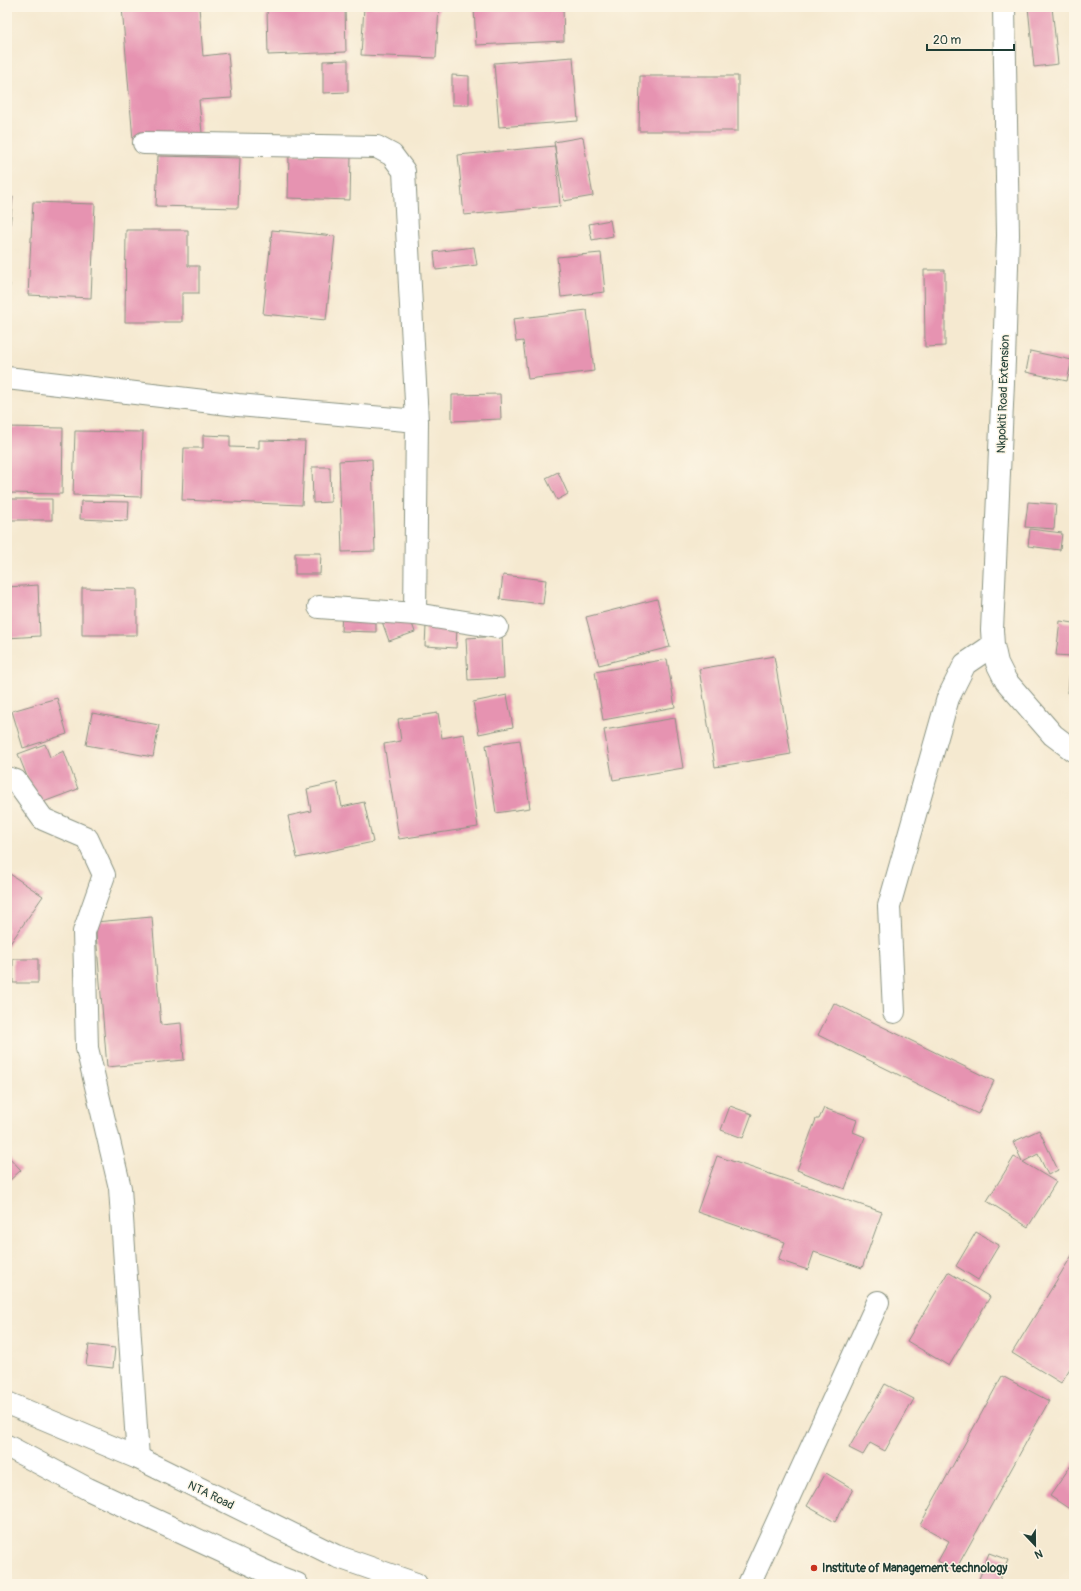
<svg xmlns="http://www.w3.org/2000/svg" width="1081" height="1591" viewBox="0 0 1081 1591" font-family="Pangolin,sans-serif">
<rect width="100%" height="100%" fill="#fcf5e5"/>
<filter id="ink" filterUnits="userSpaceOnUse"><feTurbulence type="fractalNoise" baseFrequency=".025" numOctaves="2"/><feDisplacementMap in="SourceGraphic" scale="8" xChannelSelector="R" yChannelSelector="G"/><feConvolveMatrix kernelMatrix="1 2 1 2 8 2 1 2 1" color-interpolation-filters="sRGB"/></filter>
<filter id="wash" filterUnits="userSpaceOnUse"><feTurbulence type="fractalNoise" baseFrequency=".012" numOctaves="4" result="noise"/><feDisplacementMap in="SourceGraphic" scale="16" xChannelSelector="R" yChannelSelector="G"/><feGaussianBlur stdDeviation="0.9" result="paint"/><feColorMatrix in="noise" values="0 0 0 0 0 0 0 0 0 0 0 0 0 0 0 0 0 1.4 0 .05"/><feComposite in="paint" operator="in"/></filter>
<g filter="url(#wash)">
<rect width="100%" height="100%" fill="#f5e9d0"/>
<g id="blocks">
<!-- building -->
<path fill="#e693b1" d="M122 7H199L203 56 228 53 232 98 199 100 202 133 133 140Z
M267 7H345L346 52 268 55Z
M364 7H439L436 58 361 55Z
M474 7H563L564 41 476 45Z
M1028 7H1052L1058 64 1034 67Z
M573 57 578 121 499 127 494 63Z
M348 60V92L323 93V61Z
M452 75 469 76V105H452Z
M640 76H738V131H639Z
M583 137 593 196 564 201 554 142Z
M555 146 560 206 464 215 458 155Z
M289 154 351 156 350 200 288 198Z
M158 156 240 158 238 208 156 206Z
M7 197H13L8 244H7Z
M33 202 95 204 91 298 28 295Z
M610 220 613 236 592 240 589 224Z
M126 230H188V266H199V293H182V322H125Z
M272 230 335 236 326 320 263 314Z
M474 247 477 265 436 270 434 252Z
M601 253 605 292 561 297 557 257Z
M924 270H945V346L925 347Z
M7 284H10L8 299H7Z
M587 310 594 371 528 379 523 341 516 342 513 319Z
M1030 351 1072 360 1067 381 1026 372Z
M500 394 501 419 452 421V395Z
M7 427 63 428 62 494 7 493Z
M75 431 143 432 141 497 73 495Z
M203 435 230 436V447L259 448V440L305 441 302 505 182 500 184 448H203Z
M372 459 375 551 342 552 339 461Z
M312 467H330L331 502 313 503Z
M558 472 568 494 557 500 546 478Z
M7 499H52V520H7Z
M81 501 129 502 128 521 80 519Z
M1028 502 1056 504 1054 529 1025 527Z
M1030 529 1062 533 1060 550 1028 546Z
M295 553H321L320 574H295Z
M503 575 546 580 543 604 500 599Z
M38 585 40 636 7 638V587Z
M82 588 137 589V635H82Z
M657 599 670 647 599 665 586 617Z
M406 607 415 632 389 641 380 616Z
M342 612 376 613V632L341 631Z
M1060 621 1074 623V693H1068L1071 656 1056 655Z
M426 626 457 628 456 648 425 646Z
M502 636 504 678 468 680 466 638Z
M774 656 791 754 715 767 699 669Z
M667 659 675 707 603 720 595 672Z
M507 695 513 727 479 734 473 702Z
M57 698 67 734 23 748 12 711Z
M92 713 159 725 153 757 86 745Z
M438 713 442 738 464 734 478 827 399 839 384 744 401 741 398 719Z
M675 718 683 768 613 780 604 730Z
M520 740 530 808 496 813 486 745Z
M45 744 50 757 64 751 78 789 38 804 18 754Z
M337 782 342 807 364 802 373 842 297 858 288 816 311 811 307 789Z
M7 872 43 896 7 948Z
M152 917 161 1025 181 1023 184 1060 107 1067 95 922Z
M13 959H38V983H13Z
M834 1003 994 1081 978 1114 818 1035Z
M730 1106 752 1114 743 1138 721 1130Z
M824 1108 857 1120 853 1132 865 1137 845 1189 797 1170 816 1119H819Z
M1039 1130 1058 1170 1048 1175 1038 1154 1023 1162 1056 1182 1028 1227 987 1201 1014 1157 1022 1161 1013 1142Z
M7 1155 21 1170 7 1183Z
M717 1156 882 1212 862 1268 814 1252 808 1270 778 1260 785 1242 697 1212Z
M976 1232 999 1245 978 1280 956 1266Z
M1074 1252V1362L1061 1383 1012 1353Z
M948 1272 990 1297 949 1366 907 1341Z
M89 1345 115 1348 113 1368 86 1365Z
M1002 1376 1049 1401 955 1571 938 1561 949 1541 920 1525Z
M885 1384 914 1399 885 1451 870 1443 863 1455 849 1448Z
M1074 1461V1512L1050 1496Z
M826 1473 853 1489 835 1522 807 1506Z
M989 1553 1008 1560 998 1584H977Z"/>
</g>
</g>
<g filter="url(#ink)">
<use href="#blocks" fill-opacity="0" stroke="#8a9382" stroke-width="1"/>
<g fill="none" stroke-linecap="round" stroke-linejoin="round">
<!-- street casing -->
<g stroke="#8a9382" stroke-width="24">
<path id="street" d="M1004 7 1008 235 1004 360 992 630 993 645 997 663 1006 681 1053 735 1074 751
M144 143 377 147 392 155 404 171 417 421 415 614
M7 378 238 405 417 421
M319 607 415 614 497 627
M7 778 16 781 43 819 87 838 104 875 84 932 87 1048 120 1188 138 1458
M894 1012 889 906 948 698 965 664 993 645
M749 1584 878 1302"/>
</g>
<!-- secondary casing -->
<g stroke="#8a9382" stroke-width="24">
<path id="secondary" d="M7 1403 138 1458 336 1556 416 1584
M7 1446 88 1489 273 1575 297 1584"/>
</g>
<!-- street -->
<use href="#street" stroke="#fff" stroke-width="22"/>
<!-- secondary -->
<use href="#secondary" stroke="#fff" stroke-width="22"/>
</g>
</g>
<!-- markers -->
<circle fill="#c8321e" stroke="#fcf5e5" stroke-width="1.5" cx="814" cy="1568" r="4"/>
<g text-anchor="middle" stroke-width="3" stroke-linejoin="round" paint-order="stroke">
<!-- street labels -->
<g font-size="12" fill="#1f3d34" stroke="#fcf5e5">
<text transform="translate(1003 394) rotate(-88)" y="4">Nkpokiti Road Extension</text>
<text transform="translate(211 1495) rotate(26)" y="4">NTA Road</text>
</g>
<!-- poi labels -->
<g font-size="12" font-weight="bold" fill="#1f3d34" stroke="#fcf5e5" text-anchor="start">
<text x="822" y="1572">Institute of Management technology</text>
</g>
</g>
<!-- margin -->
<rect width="1081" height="1591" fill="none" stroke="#fcf5e5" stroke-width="24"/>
<!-- north arrow -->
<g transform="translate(1035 1545) rotate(158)" stroke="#fcf5e5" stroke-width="3" paint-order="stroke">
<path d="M0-3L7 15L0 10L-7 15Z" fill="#1f3d34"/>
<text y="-6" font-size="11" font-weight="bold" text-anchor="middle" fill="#1f3d34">N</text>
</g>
<!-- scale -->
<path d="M927 44v6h87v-6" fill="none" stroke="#1f3d34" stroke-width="2"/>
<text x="933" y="44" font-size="12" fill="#1f3d34" stroke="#fcf5e5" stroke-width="3" paint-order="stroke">20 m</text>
</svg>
